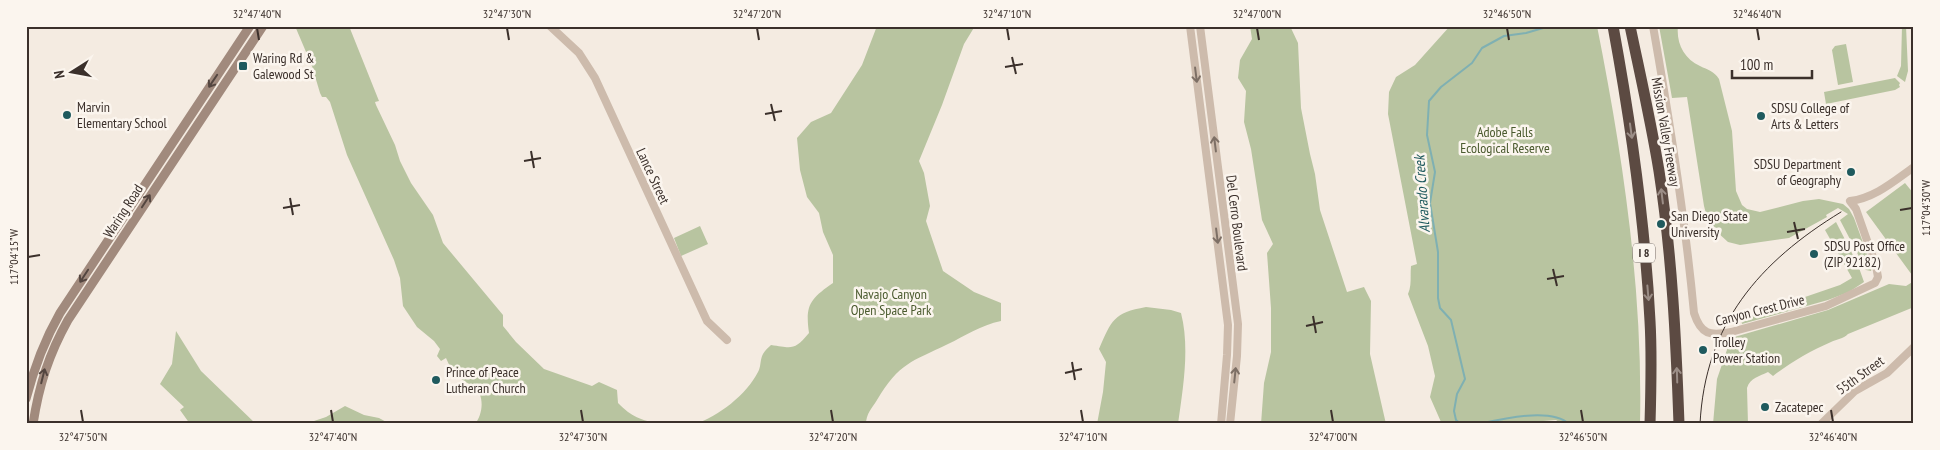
<svg xmlns="http://www.w3.org/2000/svg" width="1940" height="450" viewBox="0 0 1940 450" font-family="'PT Sans Narrow',sans-serif">
<rect width="100%" height="100%" fill="#f4ebe1"/>
<!-- green -->
<path fill="#b8c4a0" d="M295 26H349L379 101 375 102 376 105 395 145 400 161 411 183 433 215 443 243 503 315V326L516 342 544 369 592 386 599 382 617 390 618 403C632 417 640 420 661 424H475C483 414 485 395 474 387 469 383 464 382 460 378 454 372 449 366 446 358L441 361 437 356 440 349 434 341 417 327 403 306 400 278 394 260 347 155 330 102 326 97H322L320 93 312 66Z
M877 26H975L964 44 942 105 919 161 924 173 930 206 926 221 943 271 974 292 1001 303V321C981 325 965 336 948 344 911 362 899 363 877 400 872 408 866 414 866 424H695C719 416 746 395 758 372 761 367 760 359 763 354 765 350 769 347 771 345 792 348 794 351 809 333 805 305 810 299 833 283V255L823 232 819 213 807 197 800 170 797 138 811 122 831 113 862 65Z
M1250 26H1290L1298 43 1301 108 1310 154 1315 174 1320 210 1347 292 1364 287 1371 301 1370 354 1386 424H1261L1264 383 1271 352V308L1267 253 1273 244 1262 220 1251 149 1244 122 1246 91 1238 78 1240 60 1252 39Z
M1450 26H1597C1623 157 1643 290 1640 424H1562L1556 420 1506 424H1446L1441 422 1430 397 1435 376 1428 346 1408 294C1412 285 1410 276 1411 266L1417 264 1388 114 1389 92 1396 77 1415 65Z
M1659 26H1678C1676 43 1684 59 1700 66 1708 70 1714 71 1719 79L1732 131 1736 191 1742 205 1747 209 1760 212 1803 201 1819 199 1843 204 1849 209 1854 218 1872 267 1871 271 1866 270 1840 220 1848 214 1838 208 1826 215 1827 217 1789 238 1740 245 1728 242 1717 232 1708 221 1704 206 1687 97 1672 98Z
M1902 26H1906L1908 71 1905 82 1897 76 1901 66Z
M1846 44 1853 82 1838 85 1832 50 1835 46Z
M1895 78 1900 83 1899 85 1900 87 1895 90 1826 104 1824 92Z
M1905 183 1914 194V274L1912 275 1866 212Z
M1836 222 1858 265 1864 282 1849 292 1828 300 1742 324 1741 319 1840 285 1852 278 1825 230Z
M700 226 708 244 681 256 674 238Z
M1914 281V307L1848 334C1843 339 1837 339 1831 342 1810 351 1790 363 1773 376L1768 372C1760 376 1750 378 1747 388L1748 424H1713L1717 379 1731 338 1828 310 1889 284 1906 286Z
M1146 307 1171 310 1181 313C1190 348 1183 388 1178 424H1097L1103 392 1106 362 1099 349C1112 320 1113 313 1146 307Z
M176 331 201 371 256 424H190L180 410 184 407 160 384 172 364Z
M345 406 364 415 379 418 390 424H305L326 417Z"/>
<g fill="none" stroke-linecap="round" stroke-linejoin="round">
<!-- stream -->
<path stroke="#7fb0b2" stroke-width="2" d="M1461 424 1456 420 1454 411 1457 394 1465 379 1451 320 1440 308 1438 298V252L1430 203 1435 172 1427 135 1429 101 1441 87 1472 63 1482 48 1504 36 1526 33 1550 26
M1479 424C1501 419 1551 407 1569 424"/>
<!-- tertiary -->
<path stroke="#cdbbac" stroke-width="8" d="M550 26 579 53 595 78 707 321 727 340
M1190 26 1228 325 1227 355 1221 424
M1200 26 1238 324 1237 356 1230 424
M1653 26C1670 122 1685 217 1694 313 1701 335 1710 336 1731 332L1826 306 1875 283 1878 277 1876 266 1856 209 1850 201C1875 198 1894 181 1914 167
M1821 424 1855 391 1887 373 1914 347"/>
<!-- secondary -->
<path stroke="#a18a7d" stroke-width="9" d="M26 399C34 368 44 341 60 313L250 26
M33 424C39 385 49 354 68 320L263 26"/>
<!-- motorway -->
<path stroke="#5c4a42" stroke-width="11" d="M1613 26C1631 124 1645 222 1650 321 1652 355 1651 390 1650 424
M1630 26C1640 74 1651 122 1659 171 1672 255 1676 339 1679 424"/>
<!-- tram -->
<path stroke="#3b302b" stroke-width="1" d="M1700 424C1705 324 1759 262 1841 212"/>
</g>
<!-- one-way arrows -->
<defs><path id="oneway-shaft" d="M-6 0H5M1.5-3L5.5 0L1.5 3" fill="none" stroke-width="1.6" stroke-linecap="round" stroke-linejoin="round" transform="scale(1.25)"/></defs>
<g stroke="#7d6f65">
<use href="#oneway-shaft" transform="translate(1196 75) rotate(83)"/>
<use href="#oneway-shaft" transform="translate(1215 144) rotate(-97)"/>
<use href="#oneway-shaft" transform="translate(1217 236) rotate(83)"/>
<use href="#oneway-shaft" transform="translate(1235 375) rotate(-84)"/>
</g>
<g stroke="#544640">
<use href="#oneway-shaft" transform="translate(213 81) rotate(124)"/>
<use href="#oneway-shaft" transform="translate(146 201) rotate(-57)"/>
<use href="#oneway-shaft" transform="translate(84 276) rotate(123)"/>
<use href="#oneway-shaft" transform="translate(43 376) rotate(-76)"/>
</g>
<g stroke="#9c8e87">
<use href="#oneway-shaft" transform="translate(1631 131) rotate(82)"/>
<use href="#oneway-shaft" transform="translate(1662 196) rotate(-97)"/>
<use href="#oneway-shaft" transform="translate(1648 293) rotate(85)"/>
<use href="#oneway-shaft" transform="translate(1677 375) rotate(-92)"/>
</g>
<!-- ticks -->
<path fill="none" stroke="#3b302b" stroke-width="2" d="M257 28 259 40M507 28 509 40M757 28 759 40M1007 28 1009 40M1257 28 1259 40M1507 28 1509 40M1757 28 1759 40M1012 57 1016 74M1005 67 1023 64M771 104 775 121M765 114 782 111M531 151 534 168M524 161 541 158M290 198 293 215M283 208 300 205M1900 210 1912 208M1794 222 1798 239M1787 232 1805 229M28 257 40 255M1553 269 1557 286M1547 279 1564 276M1313 316 1316 333M1306 326 1323 322M1072 362 1075 380M1065 373 1082 369M81 410 83 422M331 410 333 422M581 410 583 422M831 410 833 422M1081 410 1083 422M1331 410 1333 422M1581 410 1583 422M1831 410 1833 422"/>
<!-- markers -->
<g fill="#1f5a5e" stroke="#fbf5ee" stroke-width="2">
<rect x="238" y="61" width="10" height="10" rx="2.5"/>
<circle cx="67" cy="115" r="5"/>
<circle cx="1761" cy="116" r="5"/>
<circle cx="1851" cy="172" r="5"/>
<circle cx="1661" cy="224" r="5"/>
<circle cx="1814" cy="254" r="5"/>
<circle cx="1703" cy="350" r="5"/>
<circle cx="436" cy="380" r="5"/>
<circle cx="1765" cy="407" r="5"/>
</g>
<g text-anchor="middle" stroke-width="5" stroke-linejoin="round" paint-order="stroke">
<!-- shield labels -->
<rect fill="#fbf5ee" stroke="#756b66" stroke-width="1" x="1633" y="243.5" width="22" height="19" rx="4"/>
<g font-size="12" font-weight="bold" fill="#3b302b">
<text x="1644" y="257">I 8</text>
</g>
<!-- poi labels -->
<g font-size="14" fill="#3b302b" stroke="#fbf5ee" text-anchor="start">
<text x="253" y="63">Waring Rd &amp;<tspan x="253" dy="16">Galewood St</tspan></text>
<text x="77" y="112">Marvin<tspan x="77" dy="16">Elementary School</tspan></text>
<text x="1771" y="113">SDSU College of<tspan x="1771" dy="16">Arts &amp; Letters</tspan></text>
<text x="1841" y="169" text-anchor="end">SDSU Department<tspan x="1841" dy="16">of Geography</tspan></text>
<text x="1671" y="221">San Diego State<tspan x="1671" dy="16">University</tspan></text>
<text x="1824" y="251">SDSU Post Office<tspan x="1824" dy="16">(ZIP 92182)</tspan></text>
<text x="1713" y="347">Trolley<tspan x="1713" dy="16">Power Station</tspan></text>
<text x="446" y="377">Prince of Peace<tspan x="446" dy="16">Lutheran Church</tspan></text>
<text x="1775" y="412">Zacatepec</text>
</g>
<!-- park labels -->
<g font-size="14" fill="#4a5a2e" stroke="#fbf5ee">
<text x="1505" y="137">Adobe Falls<tspan x="1505" dy="16">Ecological Reserve</tspan></text>
<text x="891" y="299">Navajo Canyon<tspan x="891" dy="16">Open Space Park</tspan></text>
</g>
<!-- street labels -->
<g font-size="14" fill="#3b302b" stroke="#fbf5ee">
<text transform="translate(1666 132) rotate(80)" y="5">Mission Valley Freeway</text>
<text transform="translate(653 176) rotate(65)" y="5">Lance Street</text>
<text transform="translate(123 211) rotate(-57)" y="5">Waring Road</text>
<text transform="translate(1237 223) rotate(83)" y="5">Del Cerro Boulevard</text>
<text transform="translate(1760 310) rotate(-14)" y="5">Canyon Crest Drive</text>
<text transform="translate(1860 375) rotate(-36)" y="5">55th Street</text>
</g>
<!-- water labels -->
<g font-size="15" font-style="italic" fill="#1f5a5e" stroke="#fbf5ee">
<text transform="translate(1422 194) rotate(-94)" y="5">Alvarado Creek</text>
</g>
</g>
<!-- border -->
<rect width="1940" height="450" fill="none" stroke="#fbf5ee" stroke-width="55"/>
<!-- north arrow -->
<g transform="translate(72 72) rotate(259)" stroke="#fbf5ee" stroke-width="4" paint-order="stroke">
<path d="M0-4L9 19L0 12L-9 19Z" fill="#3b302b"/>
<text y="-8" font-size="14" font-weight="bold" text-anchor="middle" fill="#3b302b">N</text>
</g>
<!-- scale -->
<path d="M1732 70v8h80v-8" fill="none" stroke="#3b302b" stroke-width="2.5"/>
<text x="1740" y="70" font-size="15" fill="#3b302b" stroke="#fbf5ee" stroke-width="4" paint-order="stroke">100 m</text>
<rect x="28" y="28" width="1884" height="394" fill="none" stroke="#3b302b" stroke-width="2"/>
<g font-size="12" text-anchor="middle" fill="#3b302b">
<text x="257" y="18">32°47'40"N</text>
<text x="507" y="18">32°47'30"N</text>
<text x="757" y="18">32°47'20"N</text>
<text x="1007" y="18">32°47'10"N</text>
<text x="1257" y="18">32°47'00"N</text>
<text x="1507" y="18">32°46'50"N</text>
<text x="1757" y="18">32°46'40"N</text>
<text transform="translate(1926 208) rotate(-90)" y="4">117°04'30"W</text>
<text transform="translate(14 257) rotate(-90)" y="4">117°04'15"W</text>
<text x="83" y="441">32°47'50"N</text>
<text x="333" y="441">32°47'40"N</text>
<text x="583" y="441">32°47'30"N</text>
<text x="833" y="441">32°47'20"N</text>
<text x="1083" y="441">32°47'10"N</text>
<text x="1333" y="441">32°47'00"N</text>
<text x="1583" y="441">32°46'50"N</text>
<text x="1833" y="441">32°46'40"N</text>
</g>
</svg>
